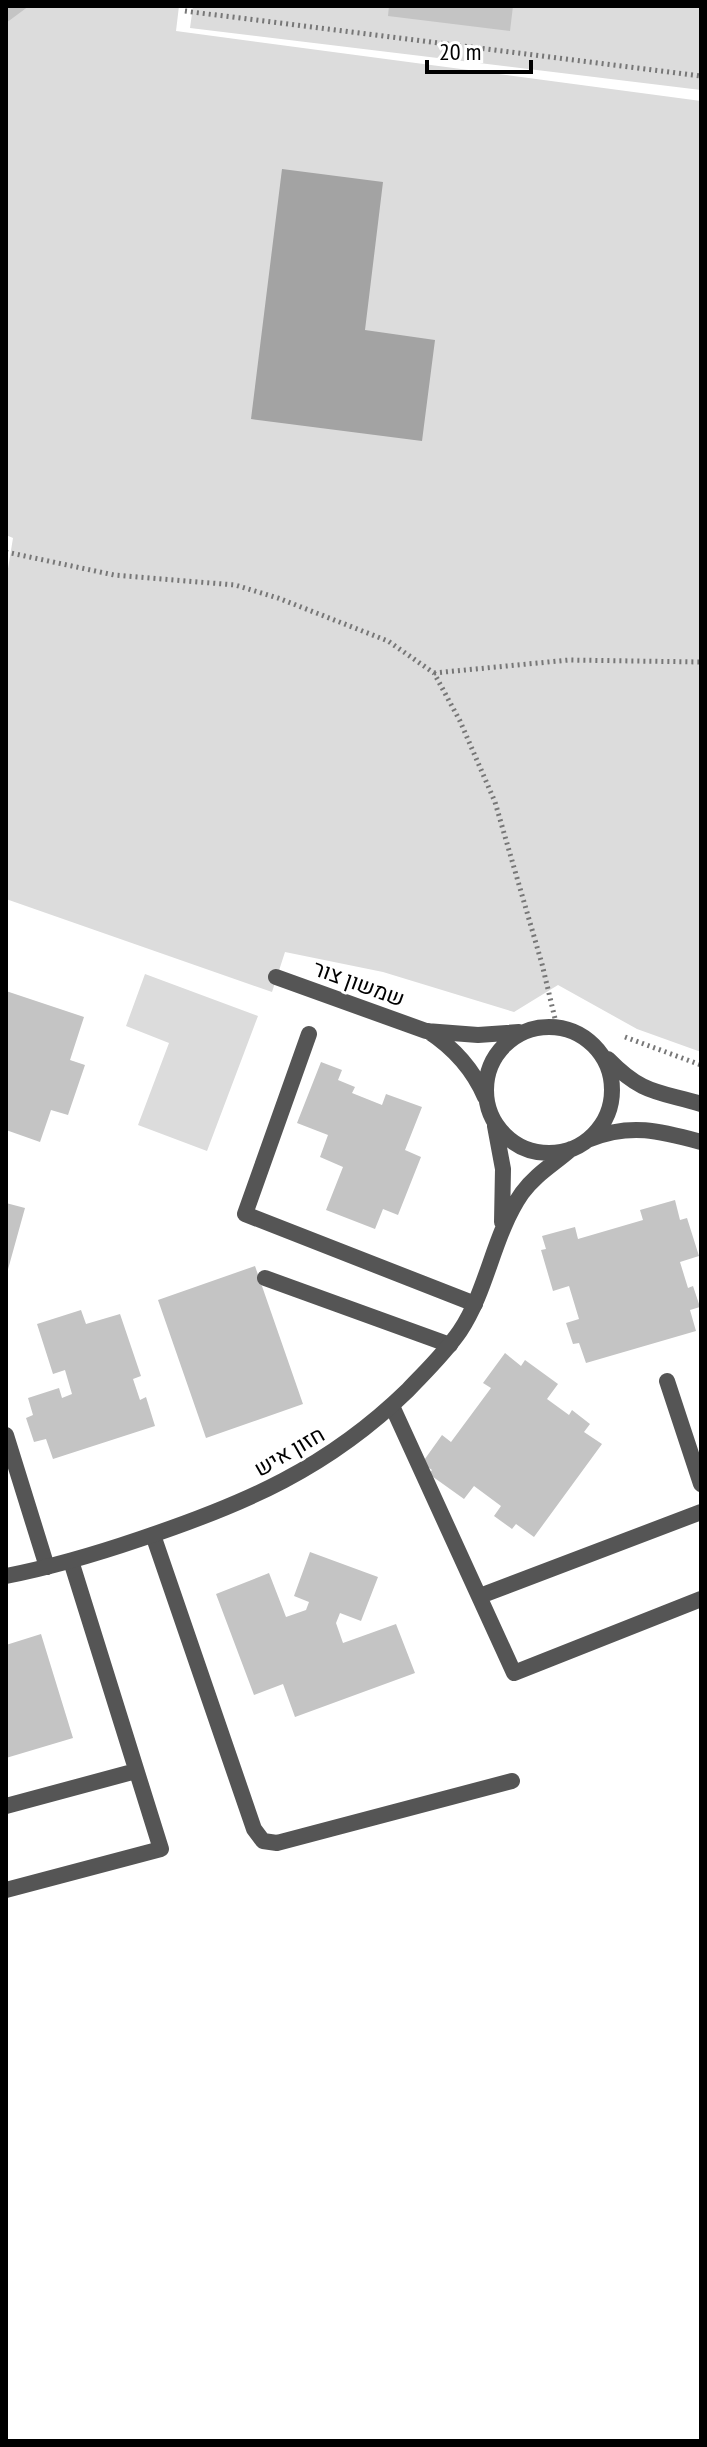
<svg xmlns="http://www.w3.org/2000/svg" width="707" height="2447" viewBox="0 0 707 2447" font-family="'PT Sans Narrow',Heebo,sans-serif">
<rect width="100%" height="100%" fill="#fff"/>
<!-- green -->
<path fill="#dcdcdc" d="M6 6H179L176 31 701 101V1052L637 1029 558 985 514 1012 383 972 285 952 272 992 6 899V581L13 538 6 535Z
M193 6H701V90L190 28Z
M145 974 258 1016 207 1151 138 1125 169 1043 126 1026Z"/>
<!-- water -->
<path fill="#a3a3a3" d="M282 169 383 182 365 330 435 340 422 441 251 419Z"/>
<!-- building -->
<path fill="#c4c4c4" d="M6 6H29L6 23Z
M389 6H513L510 31 388 16Z
M6 991 84 1017 70 1060 85 1065 68 1115 51 1110 40 1142 6 1130Z
M321 1062 342 1070 338 1080 355 1087 352 1093 382 1105 386 1094 422 1107 405 1150 421 1157 398 1215 383 1209 375 1229 326 1210 343 1167 320 1157 328 1135 297 1123Z
M675 1200 680 1220 687 1218 699 1256 680 1262 688 1288 693 1286 700 1307 690 1310 696 1331 586 1363 579 1343 573 1344 566 1323 579 1319 569 1286 553 1291 541 1250 546 1249 542 1236 575 1227 578 1239 643 1220 640 1210Z
M6 1203 25 1208 7 1273H6Z
M255 1266 303 1404 206 1438 158 1300Z
M81 1310 86 1324 120 1314 141 1376 133 1379 140 1400 146 1397 155 1426 53 1459 46 1439 34 1442 26 1418 33 1415 28 1398 59 1388 62 1398 72 1394 65 1370 53 1374 37 1324Z
M505 1353 521 1366 525 1360 558 1384 547 1399 569 1415 572 1410 590 1424 584 1432 602 1444 534 1537 516 1524 512 1529 494 1516 501 1506 474 1486 464 1499 429 1474 432 1470 422 1463 442 1435 451 1442 491 1388 483 1383Z
M310 1552 378 1577 361 1621 340 1613 336 1623 343 1643 396 1624 415 1673 295 1717 283 1684 254 1695 216 1594 269 1573 286 1617 306 1610 309 1602 294 1596Z
M41 1634 73 1738 6 1758V1645Z"/>
<g fill="none" stroke-linecap="round" stroke-linejoin="round">
<!-- path -->
<path stroke="#777" stroke-width="5" stroke-dasharray="2 4" stroke-linecap="butt" d="M185 6 184 11 701 76
M6 552 114 575 235 585 278 598 388 641 434 673 460 721 495 802 542 964 557 1027
M434 673 569 660 701 662
M625 1037 701 1065"/>
<!-- service -->
<path stroke="#555" stroke-width="16" d="M309 1034 245 1214 475 1304
M265 1278 450 1345
M667 1381 701 1484
M392 1406 514 1673 701 1599
M6 1435 47 1567
M153 1535 254 1829 263 1841 277 1843 512 1781
M480 1596 701 1512
M6 1806 136 1771
M6 1890 161 1849 71 1561"/>
<!-- minor -->
<path stroke="#555" stroke-width="16" d="M276 977 426 1031 478 1035 519 1032
M486 1090a63 63 0 1 1 126 0a63 63 0 1 1-126 0Z
M428 1031C454 1048 473 1069 485 1097
M608 1059C642 1094 657 1091 701 1104
M495 1126 503 1169 502 1222
M590 1139C631 1123 660 1131 701 1142
M6 1576C52 1567 96 1554 140 1539 245 1504 328 1468 408 1390 426 1371 445 1353 460 1331 488 1289 493 1235 522 1193 536 1174 554 1164 571 1149"/>
</g>
<g text-anchor="middle" stroke-width="6" stroke-linejoin="round" paint-order="stroke">
<!-- street labels -->
<g font-size="22" fill="#000" stroke="#fff">
<text transform="translate(359 983) rotate(20)" y="8">שמשון צור</text>
<text transform="translate(289 1451) rotate(-30)" y="8">חזון איש</text>
</g>
</g>
<!-- border -->
<rect width="707" height="2447" fill="none" stroke="#000000" stroke-width="16"/>
<!-- scale -->
<path d="M427 60v12h104v-12" fill="none" stroke="#000000" stroke-width="4"/>
<text x="439" y="60" font-size="24" fill="#000000" stroke="#ffffff" stroke-width="6" paint-order="stroke">20 m</text>
</svg>
